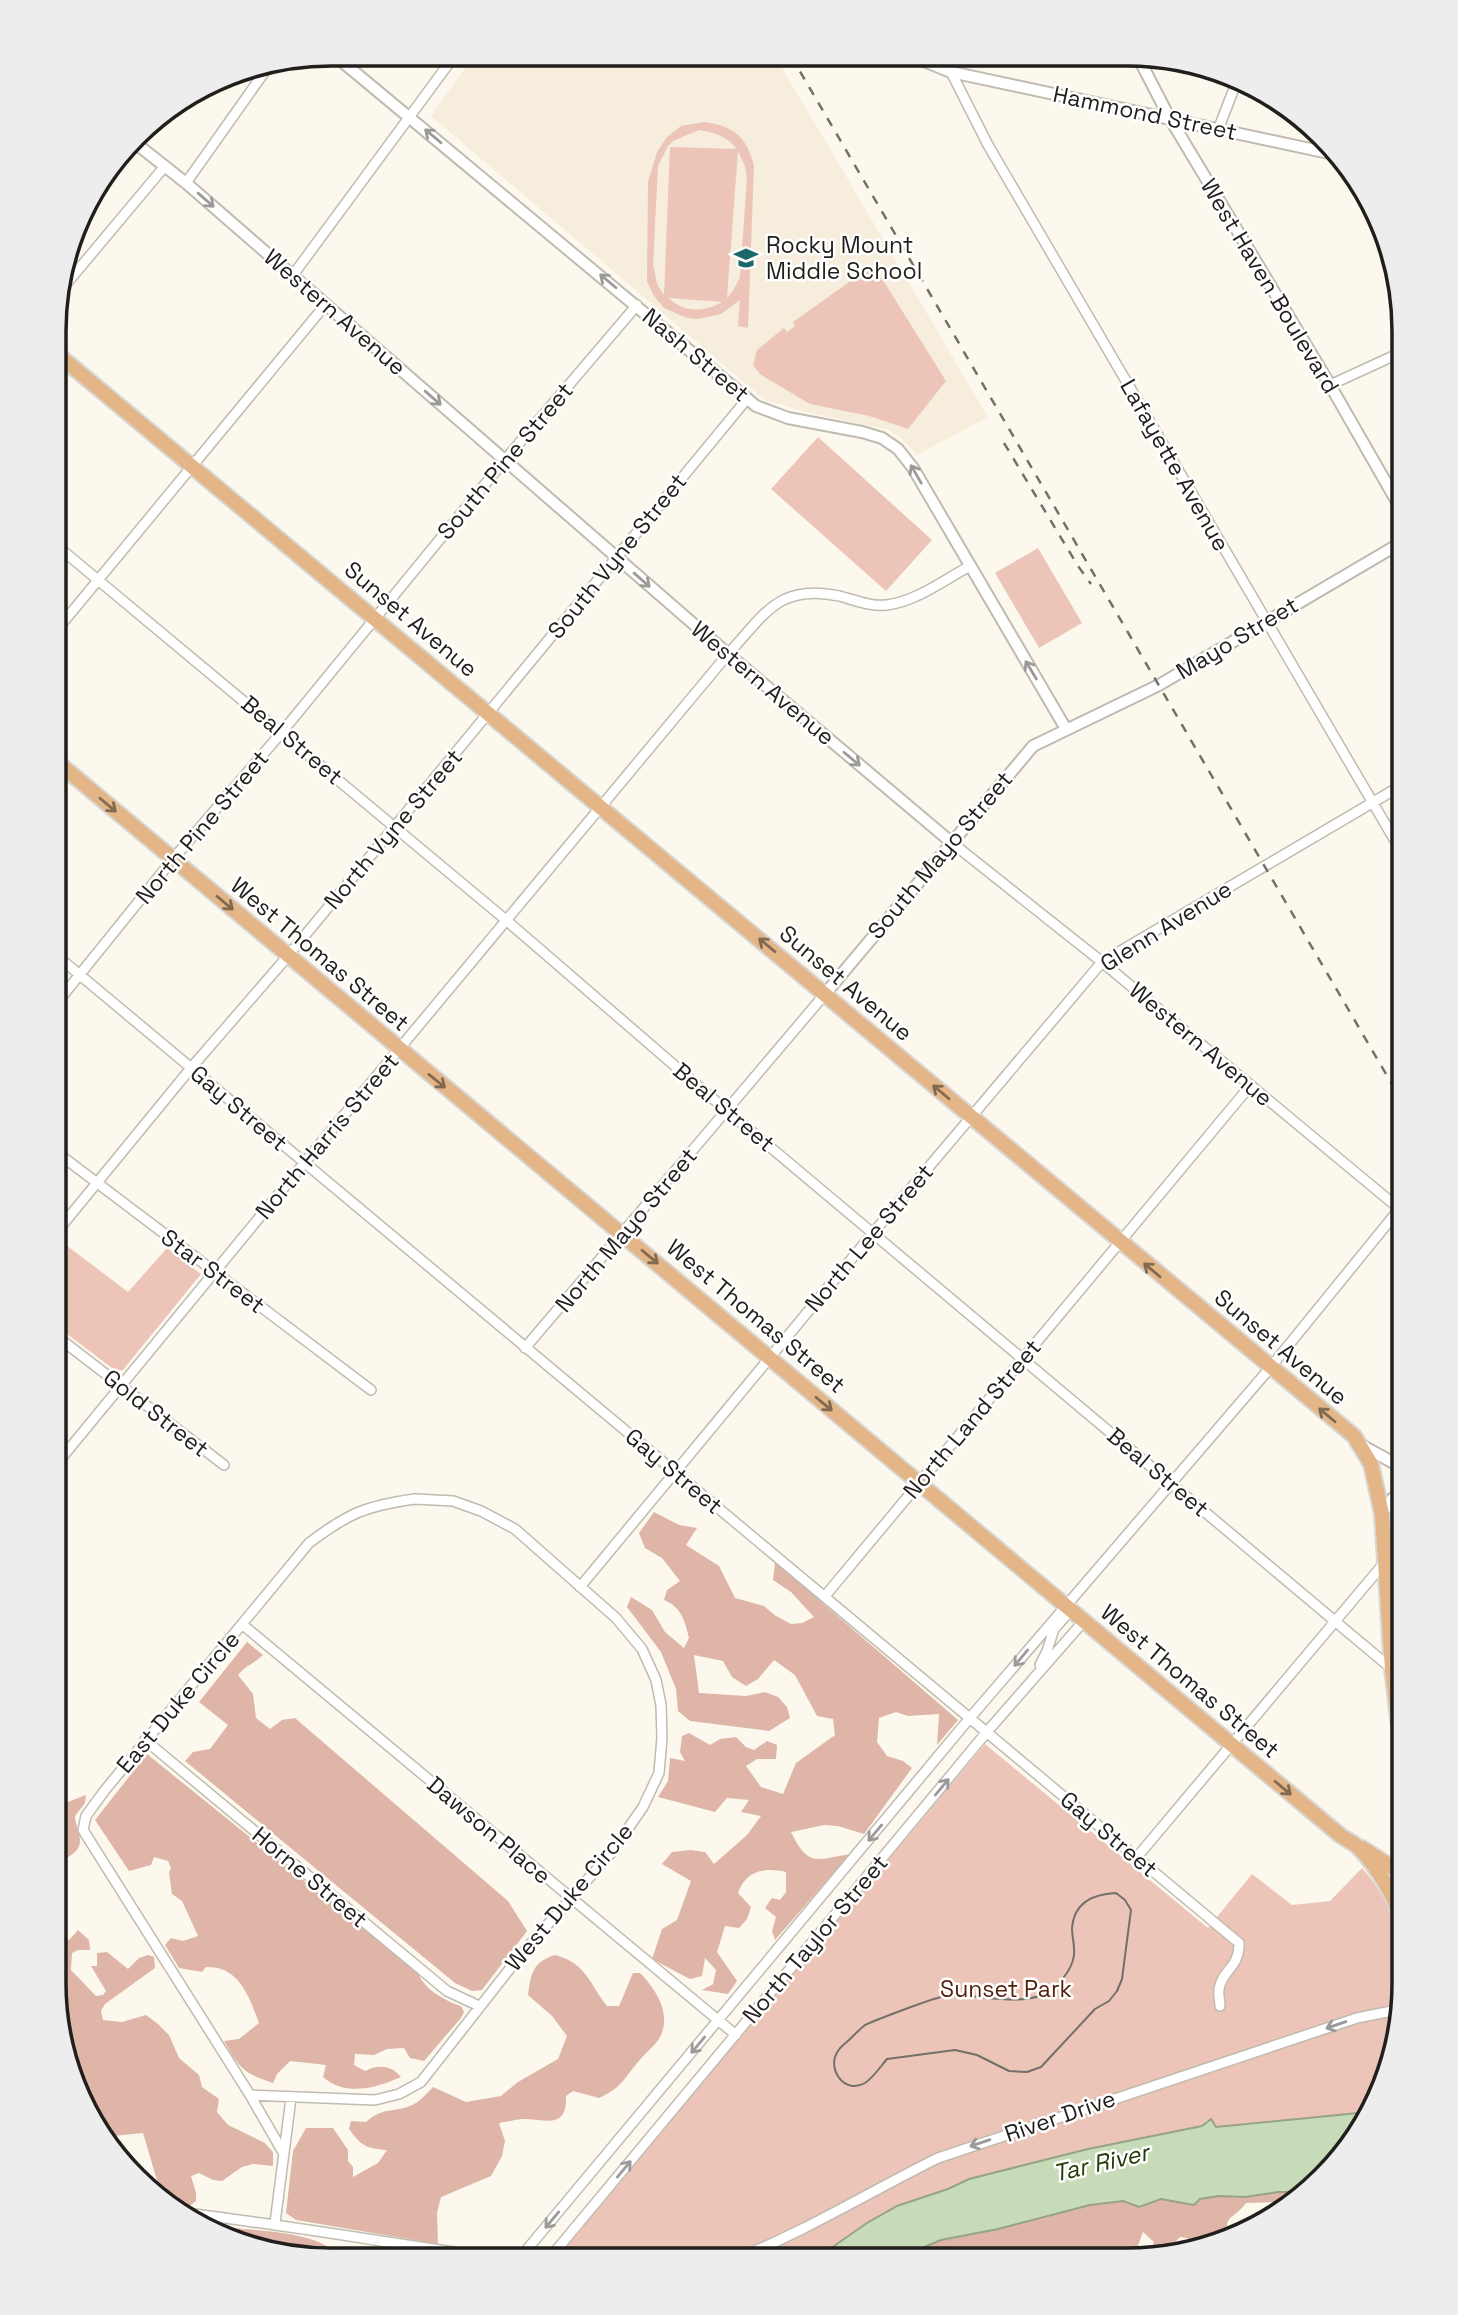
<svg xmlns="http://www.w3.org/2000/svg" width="1458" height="2315" viewBox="0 0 1458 2315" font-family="'Space Grotesk',sans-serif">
<rect width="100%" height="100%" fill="#fdf8ed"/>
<!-- built -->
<path fill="#f6eddc" d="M474 55 775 56 988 417 917 455 901 438 889 430 806 412 765 400 431 116Z"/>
<!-- green -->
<path fill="#edc5b8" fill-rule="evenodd" d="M705 122C735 127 746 136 754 166L748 328 738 326 740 300 721 314 698 319 687 318 664 308 654 296 647 281 648 182 657 152 667 137 681 126ZM699 130C715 132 727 137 737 149L670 147 664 295 657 284 653 265 658 166 668 146 673 141ZM738 151 745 166 747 179 740 277 734 289 727 298ZM669 298 722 302C705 312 683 313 669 298Z
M869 268 876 269 946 381 908 429 869 416 810 404 761 375 753 365 757 350 784 328 787 332 795 326 793 322Z
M818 437 932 540 886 591 771 489Z
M1038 548 1082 623 1039 648 995 573Z
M62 1242 128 1292 167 1248 201 1274 123 1370 116 1371 55 1325V1250Z
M985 1744 1208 1928 1252 1874 1292 1905 1330 1901 1362 1868C1406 1916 1408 1976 1396 2036 1394 2048 1393 2062 1389 2074 1384 2087 1375 2100 1368 2112L1215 2127 1207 2120 1202 2126 1088 2149 969 2179 948 2189 897 2206 867 2223 814 2260 555 2259Z"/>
<!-- forest -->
<path fill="#deb5a7" d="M654 1512 679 1525 697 1528 686 1545 719 1566 735 1598 764 1606 776 1616 791 1624 802 1623 814 1617 791 1592 773 1580 775 1562 958 1720 937 1745 939 1714 908 1716 896 1712 879 1718 877 1742 887 1756 903 1761 912 1768 864 1834 838 1826 824 1825 791 1832C808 1867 816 1860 850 1854L775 1940 772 1931 776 1917 765 1908 772 1898 780 1900 786 1892V1872C763 1867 746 1871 738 1893L751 1907 747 1919 739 1928 725 1926 717 1952 737 1981 728 1994 702 1990 713 1984 716 1970 705 1958 702 1976 690 1979 652 1959 662 1929 677 1920 691 1881 662 1864 672 1852 691 1850 705 1852 714 1864 747 1835 761 1816 741 1812 749 1800 727 1798 715 1812 658 1797 668 1781 670 1758 685 1761 680 1752 682 1736 689 1733 710 1745 720 1739 736 1737 746 1747 754 1750 767 1741 777 1745 776 1759H757L746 1766 761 1787 783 1794 796 1763 835 1735 833 1719 817 1716 795 1675 774 1660 758 1679 746 1686 732 1677 723 1661 694 1655 699 1693 746 1696 765 1692 778 1697 787 1707 790 1718 769 1731 690 1721 678 1711 676 1689 661 1652 627 1607 631 1597 652 1610 665 1632 684 1648 689 1638C685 1622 682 1607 664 1600L667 1590 680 1581 662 1558 645 1548 639 1533Z
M247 1642 263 1655C255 1663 245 1666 238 1675L253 1694 256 1718 270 1729 282 1720 295 1718 508 1901 527 1931 482 1990 472 1991 455 1983 185 1761 193 1752 210 1749 228 1725 199 1702Z
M147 1754 418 1973C424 1989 445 2001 461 2006L464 2012 461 2018 424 2061 410 2058 404 2048 387 2049 374 2055 355 2054 354 2065 365 2071C378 2064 392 2065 401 2077 376 2088 346 2097 323 2077L326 2065 290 2061 277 2074 273 2083C243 2073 240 2069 224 2041L239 2039 259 2023C249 1996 239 1966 206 1967L202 1972 179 1968 165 1945 171 1938 183 1941 198 1936 182 1901 172 1894 169 1873 171 1868 168 1861 154 1857 151 1865 129 1871 95 1820Z
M86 1795 85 1803 75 1816C75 1824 80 1832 80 1840 81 1853 64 1860 54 1863L55 1796 65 1803Z
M54 1918 60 1924V1933L69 1940 78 1930 89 1940 90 1950H78L72 1953 71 1970 96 1996 103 1995 106 1991 91 1966H97V1953L107 1952 128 1969 139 1958 148 1955 154 1957 155 1968 105 2004 101 2011 103 2020 122 2022 146 2015 158 2024 169 2035 179 2058 199 2075 202 2087 219 2099 217 2112 228 2125 265 2143 273 2152V2166L253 2164 242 2167 222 2181 213 2180 199 2173 191 2176 196 2193V2201L188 2207 164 2204 143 2133 103 2137 75 2089 54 1983Z
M555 1955C586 1963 589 1983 607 2006H619L633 1973H640C656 1989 672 2014 660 2037 655 2046 645 2053 638 2062 623 2080 621 2088 599 2098L573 2091 566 2096C567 2132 543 2118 522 2119 514 2120 506 2122 499 2123L505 2141 502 2156 491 2176 441 2197 437 2213 438 2244 296 2220 286 2213 293 2151 306 2128H333L348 2150V2161L353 2167V2177L378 2163 387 2150C366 2148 362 2147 349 2129L351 2121 366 2122C383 2107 391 2113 410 2106 419 2103 426 2094 433 2087L466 2102 501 2096 518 2082 558 2059 567 2036 552 2016 528 1995C531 1973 533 1962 555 1955Z
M1312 2187 1300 2199 1283 2202 1246 2203C1233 2221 1224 2212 1227 2241L1194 2247 1187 2238 1180 2237 1174 2243V2247L1178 2251 1150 2256 1154 2242 1143 2232 1133 2259 1127 2261 906 2260 914 2251 941 2240 998 2229 1090 2205 1123 2201 1139 2207 1161 2199 1193 2205C1209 2191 1227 2199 1246 2197 1255 2197 1265 2194 1274 2192 1287 2191 1299 2190 1312 2187Z
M200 2225C232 2229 294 2230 321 2243 328 2246 333 2251 335 2259L296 2258 225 2239Z
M371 2248 448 2259H366L367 2252Z"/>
<!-- water -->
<path fill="#c8dbb8" stroke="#96a389" stroke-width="2" d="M1368 2112 1347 2152 1312 2187 1288 2192H1278L1245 2197 1219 2196 1200 2199 1194 2205 1161 2199 1139 2207 1123 2201 1090 2205 998 2229 941 2240 914 2251 906 2260H814L867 2223 897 2206 948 2189 969 2179 1088 2149 1202 2126 1211 2119 1216 2127Z"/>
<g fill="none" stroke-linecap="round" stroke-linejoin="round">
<!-- minor casing -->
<g stroke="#c0bbb1" stroke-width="12">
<path id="minor" d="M951 72 988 145 1404 856
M1218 130 1238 78
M186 183 268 67
M293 275 455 55
M57 295 165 166
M1330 385 1391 357 1404 354
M56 545 506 920 726 1110 1392 1669
M56 631 326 304
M951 842 1102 962 1402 1211
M56 955 1239 1943C1240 1967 1222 1970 1219 1989 1218 1994 1220 2001 1220 2006
M56 1004 173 859 282 732 504 461 637 305
M55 1151 371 1390
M55 1234 191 1068 288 956 747 399
M55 1335 224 1465
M525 1348 825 994
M55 1466 305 1162 728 654C765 614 779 583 839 596 855 600 871 607 887 605 917 601 944 580 970 566
M415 1499 453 1501 481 1511 515 1529 616 1618 642 1649 656 1680 661 1705 662 1738 659 1773 643 1807 611 1853 519 1957 421 2082 399 2094 375 2100 250 2095 83 1830 86 1816 105 1790 309 1543C349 1513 365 1506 415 1499Z
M580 1587 873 1233 1102 962 1404 784
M825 1596 1250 1086
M243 1625 736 2035
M1040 1665 1047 1651 1054 1629 1070 1611
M145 1740 447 1991 479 2006
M1137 1857 1385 1562
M250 2095 284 2154
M178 2212C287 2225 394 2244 503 2259
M275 2223 291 2098
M519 2259 969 1719 1270 1368 1400 1208
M549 2259 986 1733 1083 1622
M733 2260C805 2232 869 2192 938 2158L1357 2018 1402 2009"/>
</g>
<!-- tertiary casing -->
<g stroke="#c0bbb1" stroke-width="14">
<path id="tertiary" d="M333 54 756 406 788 418 862 432 882 438 898 449 913 468 1066 729
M912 56 951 72 1338 155
M1138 57 1169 117 1330 385 1404 514
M134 142 186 183 728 654 951 842
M825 994 1033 746 1159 685 1404 541
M1361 1445 1403 1468
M1382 1514 1392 1499 1403 1491"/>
</g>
<!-- primary casing -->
<g stroke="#d7d7d6" stroke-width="18">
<path id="primary" d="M56 353 1354 1436 1371 1464 1382 1514 1392 1669 1403 1759
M56 761 1341 1836C1347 1840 1355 1843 1359 1848 1378 1868 1396 1898 1403 1924
M1362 1848 1396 1870 1401 1867 1403 1860"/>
</g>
<!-- minor -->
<use href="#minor" stroke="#fff" stroke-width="9"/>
<!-- tertiary -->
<use href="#tertiary" stroke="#fff" stroke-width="10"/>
<!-- primary -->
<use href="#primary" stroke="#e4b587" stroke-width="14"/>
<!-- tram -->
<path stroke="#73706a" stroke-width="2" d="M1116 1893 1125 1900 1131 1910 1122 1979 1117 1991 1109 2001 1095 2009 1041 2067 1027 2072 1009 2071 977 2055 955 2050 887 2059C881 2066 873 2078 865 2083 844 2095 826 2068 838 2051 840 2047 846 2043 849 2040 854 2035 860 2029 865 2025 876 2020 935 1997 946 1996 974 1993 1015 2006 1042 1995 1057 1988 1072 1971 1074 1955 1075 1946 1072 1937 1072 1928 1074 1902 1093 1894 1116 1893Z"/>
<!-- rail -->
<path stroke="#73706a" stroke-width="2.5" stroke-dasharray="9 9" stroke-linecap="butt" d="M791 56 1403 1103
M1004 443 1078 566 1091 584"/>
</g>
<!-- one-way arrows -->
<defs><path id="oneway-shaft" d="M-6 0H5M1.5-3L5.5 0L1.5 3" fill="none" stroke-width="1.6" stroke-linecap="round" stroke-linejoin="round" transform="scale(1.75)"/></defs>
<g stroke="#9b9a99">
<use href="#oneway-shaft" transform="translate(433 136) rotate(-140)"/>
<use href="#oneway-shaft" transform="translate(206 200) rotate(41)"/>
<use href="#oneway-shaft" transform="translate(608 281) rotate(-140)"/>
<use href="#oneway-shaft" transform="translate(433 398) rotate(41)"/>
<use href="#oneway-shaft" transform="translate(916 474) rotate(-120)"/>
<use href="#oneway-shaft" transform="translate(642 580) rotate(41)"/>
<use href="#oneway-shaft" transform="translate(1031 670) rotate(-121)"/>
<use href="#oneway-shaft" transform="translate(852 759) rotate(40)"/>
<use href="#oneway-shaft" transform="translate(1021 1658) rotate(130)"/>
<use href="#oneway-shaft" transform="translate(942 1787) rotate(-50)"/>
<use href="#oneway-shaft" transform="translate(875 1833) rotate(130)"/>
<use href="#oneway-shaft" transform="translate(1336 2025) rotate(161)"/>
<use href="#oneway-shaft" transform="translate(698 2045) rotate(130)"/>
<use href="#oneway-shaft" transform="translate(980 2143) rotate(161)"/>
<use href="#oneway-shaft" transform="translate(624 2169) rotate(-50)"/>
<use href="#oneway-shaft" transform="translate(552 2220) rotate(130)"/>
</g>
<g stroke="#826a52">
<use href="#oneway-shaft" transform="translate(108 805) rotate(40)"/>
<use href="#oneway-shaft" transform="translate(225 903) rotate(40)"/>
<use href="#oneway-shaft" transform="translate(767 945) rotate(-140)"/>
<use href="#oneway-shaft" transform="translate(437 1081) rotate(39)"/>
<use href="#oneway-shaft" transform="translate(941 1092) rotate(-140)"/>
<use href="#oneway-shaft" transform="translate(650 1257) rotate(40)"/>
<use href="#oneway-shaft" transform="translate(1152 1270) rotate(-140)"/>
<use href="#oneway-shaft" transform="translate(824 1404) rotate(40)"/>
<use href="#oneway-shaft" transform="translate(1327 1415) rotate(-140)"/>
<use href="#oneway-shaft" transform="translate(1283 1788) rotate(40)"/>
</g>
<!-- icons -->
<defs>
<g id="school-bare" transform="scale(1.89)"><path d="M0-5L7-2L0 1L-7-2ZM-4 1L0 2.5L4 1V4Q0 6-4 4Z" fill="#1c696c" stroke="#fff" stroke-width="2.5" paint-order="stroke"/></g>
</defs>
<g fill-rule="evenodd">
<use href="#school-bare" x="746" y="258"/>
</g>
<g text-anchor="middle" stroke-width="5" stroke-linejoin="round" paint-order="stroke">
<!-- street labels -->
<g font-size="23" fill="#211f1c" stroke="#fff">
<text transform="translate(1145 113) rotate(12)" y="8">Hammond Street</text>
<text transform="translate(1270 286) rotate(59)" y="8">West Haven Boulevard</text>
<text transform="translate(335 312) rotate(41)" y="8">Western Avenue</text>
<text transform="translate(696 355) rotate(40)" y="8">Nash Street</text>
<text transform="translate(505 461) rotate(-50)" y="8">South Pine Street</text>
<text transform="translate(1175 465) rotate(60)" y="8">Lafayette Avenue</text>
<text transform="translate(617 556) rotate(-51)" y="8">South Vyne Street</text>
<text transform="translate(411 619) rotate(40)" y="8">Sunset Avenue</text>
<text transform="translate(1237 638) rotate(-31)" y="8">Mayo Street</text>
<text transform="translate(763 683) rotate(40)" y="8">Western Avenue</text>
<text transform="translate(292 740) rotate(40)" y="8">Beal Street</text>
<text transform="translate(202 827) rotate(-50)" y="8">North Pine Street</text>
<text transform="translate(393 829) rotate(-50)" y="8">North Vyne Street</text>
<text transform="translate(940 855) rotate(-50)" y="8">South Mayo Street</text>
<text transform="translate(1166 926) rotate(-32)" y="8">Glenn Avenue</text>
<text transform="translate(320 954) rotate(40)" y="8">West Thomas Street</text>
<text transform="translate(846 983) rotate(40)" y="8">Sunset Avenue</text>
<text transform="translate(1201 1044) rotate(40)" y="8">Western Avenue</text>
<text transform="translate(724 1107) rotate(40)" y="8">Beal Street</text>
<text transform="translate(239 1108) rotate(40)" y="8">Gay Street</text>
<text transform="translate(327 1136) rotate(-50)" y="8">North Harris Street</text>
<text transform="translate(626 1230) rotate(-50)" y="8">North Mayo Street</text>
<text transform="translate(869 1238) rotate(-50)" y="8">North Lee Street</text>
<text transform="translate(213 1271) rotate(37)" y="8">Star Street</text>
<text transform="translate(756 1316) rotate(40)" y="8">West Thomas Street</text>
<text transform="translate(1281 1347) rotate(40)" y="8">Sunset Avenue</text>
<text transform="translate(156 1413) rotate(38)" y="8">Gold Street</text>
<text transform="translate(972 1419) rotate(-50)" y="8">North Land Street</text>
<text transform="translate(674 1471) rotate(40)" y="8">Gay Street</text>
<text transform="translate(1158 1472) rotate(40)" y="8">Beal Street</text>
<text transform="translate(1190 1681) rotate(40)" y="8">West Thomas Street</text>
<text transform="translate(178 1702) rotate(-50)" y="8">East Duke Circle</text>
<text transform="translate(489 1830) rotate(40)" y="8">Dawson Place</text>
<text transform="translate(1109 1834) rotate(40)" y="8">Gay Street</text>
<text transform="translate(310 1877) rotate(40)" y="8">Horne Street</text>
<text transform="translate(569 1897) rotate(-50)" y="8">West Duke Circle</text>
<text transform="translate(815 1939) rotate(-50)" y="8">North Taylor Street</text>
<text transform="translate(1060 2116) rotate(-19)" y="8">River Drive</text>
</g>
<!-- poi labels -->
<g font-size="23" fill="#211f1c" stroke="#fff" text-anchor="start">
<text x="766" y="253">Rocky Mount<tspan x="766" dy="26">Middle School</tspan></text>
</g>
<!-- park labels -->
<g font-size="23" fill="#521f0d" stroke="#fff">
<text x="1006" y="1997">Sunset Park</text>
</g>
<!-- water labels -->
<g font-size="24" font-style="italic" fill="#253c07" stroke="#fff">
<text transform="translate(1101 2163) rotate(-13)" y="8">Tar River</text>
</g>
</g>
<!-- crop -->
<path d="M0 0H1458V2315H0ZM331 66H1127A265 265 0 0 1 1392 331V1983A265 265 0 0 1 1127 2248H331A265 265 0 0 1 66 1983V331A265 265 0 0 1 331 66Z" fill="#ededed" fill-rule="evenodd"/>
<path fill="none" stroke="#211f1c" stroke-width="3.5" d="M331 66H1127A265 265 0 0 1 1392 331V1983A265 265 0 0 1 1127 2248H331A265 265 0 0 1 66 1983V331A265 265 0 0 1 331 66Z"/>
</svg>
